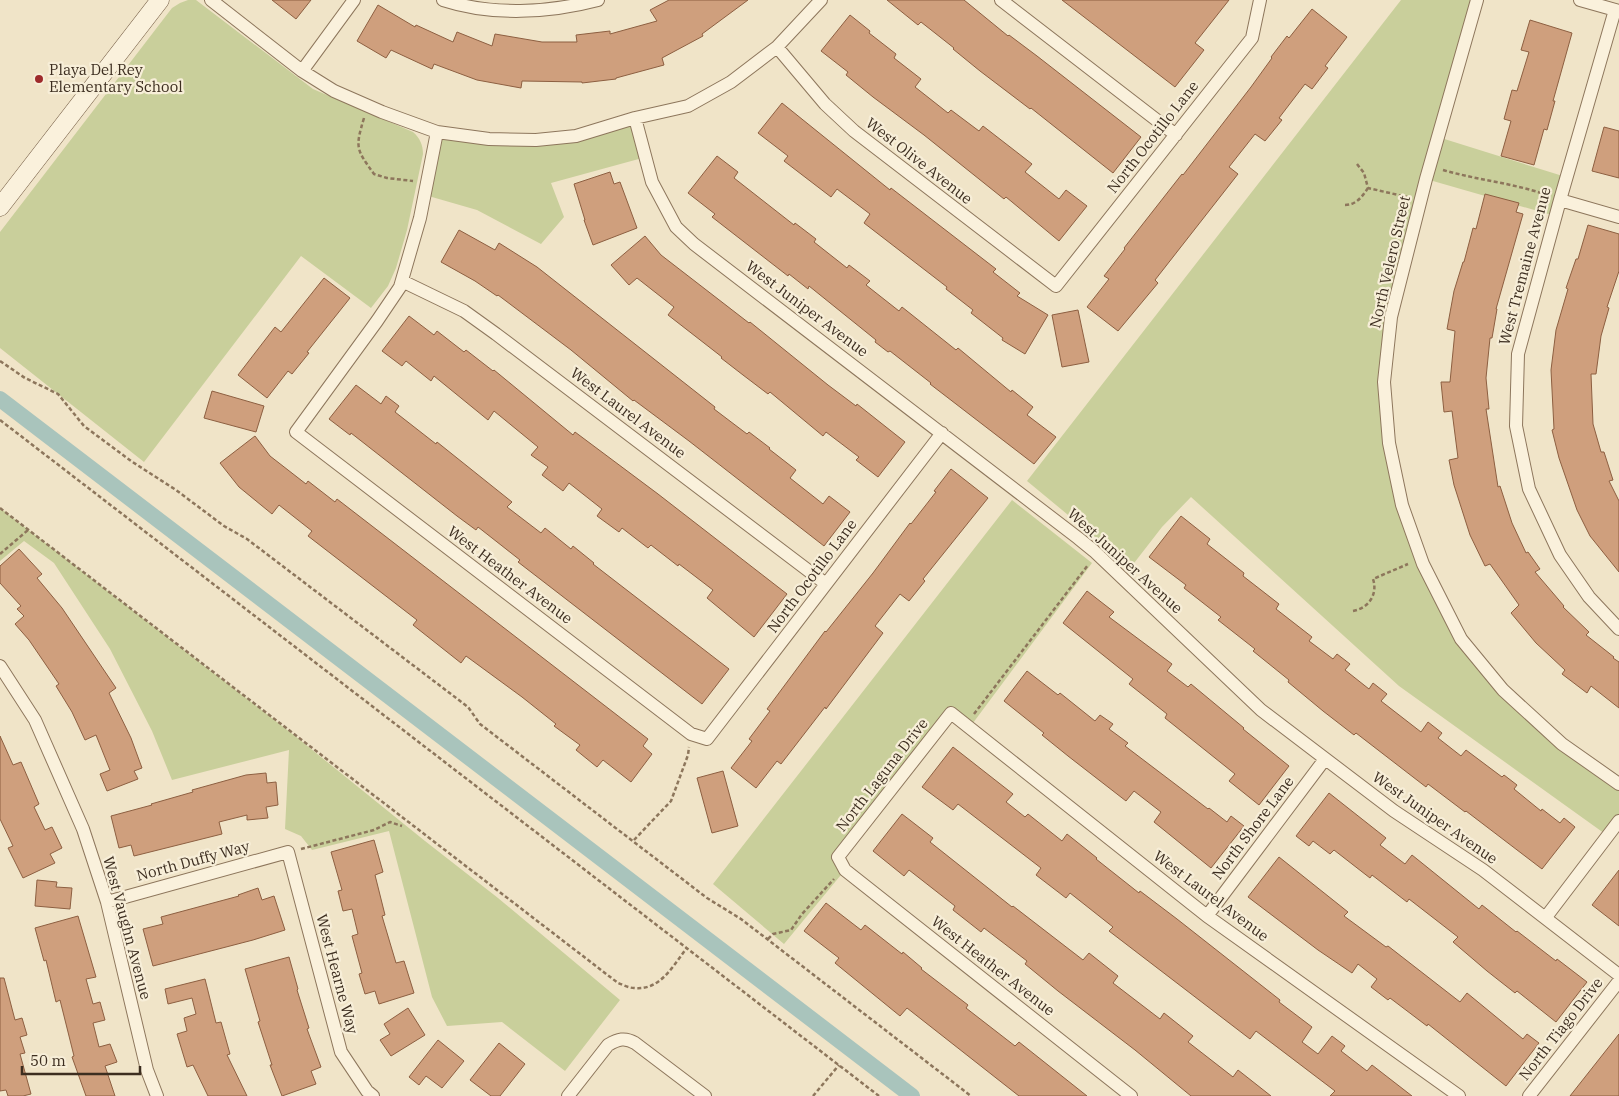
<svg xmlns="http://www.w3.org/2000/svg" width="1619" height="1096" viewBox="0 0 1619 1096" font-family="'IBM Plex Serif',serif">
<rect width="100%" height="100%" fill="#f0e4c8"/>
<!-- green -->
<path fill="#c9cf9b" d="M188 0H196L313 89 413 132C420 138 423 145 423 154L407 230 396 268 388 286 371 308 301 256 144 462 0 348V232L172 8 180 3Z
M1401 0H1477L1438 137 1566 177 1555 216 1426 179 1391 317 1384 382 1402 505 1459 635 1503 690 1619 784V821L1608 836 1399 686 1191 497 1162 527 1131 567 1027 481Z
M635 118 646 157 551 183 564 217 541 244 477 210 425 195 437 132 576 136Z
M1012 500 1092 563 970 727 951 713 839 857 845 870 784 944 713 884Z
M0 508 295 736 425 841 498 898 620 1000 565 1071 502 1022 447 1026 432 997 389 831 312 850 301 836 285 829 289 750 172 780 152 731 110 649 54 563 24 541 0 561Z"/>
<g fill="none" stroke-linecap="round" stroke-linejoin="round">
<!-- canal -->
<path stroke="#a9c4bc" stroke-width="16" d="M0 399 912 1096"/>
</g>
<!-- building -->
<path fill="#cf9f7d" stroke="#8d5f41" d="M272 0H311L296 19Z
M669 0H748L702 34 703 36 662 58 664 65 616 78V79L582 83V82L522 81 521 88 477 80 434 64 432 69 391 50 386 58 357 41 378 5 415 27 416 25 453 42 457 32 492 46 495 34 542 42H577L576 35 610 31V34L657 21 650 10Z
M887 0H964L1008 36 1009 35 1037 56 1141 137 1113 173 1031 108 1030 109 980 71 953 49 954 48 921 22 918 25Z
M1062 0H1229L1195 43 1204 50 1175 87Z
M1312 9 1347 37 1325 66 1328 68 1312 89 1305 84 1279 118 1282 120 1265 141 1255 134 1229 167 1238 174 1155 280 1158 283 1118 331 1087 307 1109 279 1104 276 1125 249 1124 248 1182 174 1183 175 1251 87 1272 58 1271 57 1287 36 1289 38Z
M850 15 870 31 869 33 896 54 894 58 921 79 915 87 948 113 951 110 979 131 983 126 1032 164 1025 172 1059 199 1066 190 1087 206 1059 241 1006 197 1004 199 924 135 873 97 846 75 848 72 821 51Z
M1530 20 1572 33 1553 101H1555L1547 130 1544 129 1534 165 1501 156 1511 121 1504 119 1512 90 1517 91 1529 52 1521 50Z
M782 103 890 190 891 188 996 269 993 272 1020 293 1017 296 1048 315 1025 354 1002 340 1003 338 971 313 973 310 946 289 947 287 864 223 870 214 837 189 831 197 784 161 788 156 758 133Z
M1604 127 1619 131V178L1592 171Z
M717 156 738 172 734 178 794 225 795 223 816 239 814 242 847 268 849 265 870 281 866 285 899 311 902 307 956 350 958 348 1011 392 1012 390 1033 407 1027 415 1056 437 1034 464 930 384 931 383 890 351 888 352 875 342 876 340 809 286 808 289 789 274 788 276 712 217 715 214 688 193Z
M610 172 614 184 620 182 637 228 593 245 584 220H585L574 184Z
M1485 194 1519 203 1516 212 1523 214 1496 309H1497L1492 338H1490L1486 378 1489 409H1486L1498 487 1500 486 1512 523 1526 553 1528 552 1540 569 1535 572 1564 606 1563 607 1589 632 1586 635 1614 657 1613 658 1619 662V708L1591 686 1587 693 1562 674 1565 670 1536 643 1511 613 1519 605 1490 564 1485 566 1470 535 1454 485 1449 460 1458 458 1452 411 1444 412 1441 382H1450L1455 331 1447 329 1454 291 1463 262H1464L1473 228 1476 229Z
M1588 225 1619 234V271L1607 307 1609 308 1601 336 1596 374H1591L1593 424 1601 452H1604L1613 480 1609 481 1619 501V572L1590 536 1577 510 1559 458 1552 430 1554 429 1551 370 1556 330 1568 289 1566 288 1576 259H1578Z
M459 230 495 250 499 243 537 267 715 407 714 409 747 434 749 432 770 448 769 449 796 470 790 478 823 504 829 496 850 512 824 546 689 441 634 400 633 401 571 350 498 295 497 296 475 281 441 262Z
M645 236 661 255 749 323 750 322 828 385 856 406 857 404 905 442 878 477 856 460 859 457 826 432 823 436 770 392 768 394 743 375 721 358 722 357 668 315 674 307 637 278 629 285 611 265Z
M324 278 350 298 307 352 309 353 292 374 288 371 267 398 238 375 275 327 281 332Z
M1078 310 1089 362 1062 367 1052 315Z
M409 316 434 335 437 331 464 352 466 350 493 371 494 370 573 435 575 432 658 494 787 594 754 637 707 598 713 590 679 564 678 566 651 545 648 548 622 528 619 532 597 516 602 509 569 483 563 491 542 475 548 467 531 455 538 447 494 411 488 420 434 376 431 381 406 361 402 366 382 351Z
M356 385 381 404 386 396 399 406 395 412 436 444 437 442 512 502 507 507 541 533 545 528 571 549 573 546 594 563 593 564 729 669 702 704 518 562 520 560 478 527 476 530 457 516 351 433 350 435 329 419Z
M212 391 264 406 256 432 204 418Z
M255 436 270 456 306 484 308 481 335 502 337 499 648 739 643 746 652 754 631 782 603 760 597 767 576 750 580 745 554 726 556 724 522 697 466 656 461 663 413 625 417 620 308 536 312 531 279 505 272 514 239 487 220 463Z
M951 469 988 498 923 579 925 581 909 601 900 594 875 626 883 633 826 709 825 707 781 764 777 761 756 788 731 768 752 741 749 739 770 711 767 709 825 631 826 632 873 573 910 523 911 524 936 492 934 491Z
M1181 516 1210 539 1207 544 1244 573 1243 576 1279 604 1276 609 1312 637 1309 641 1333 659 1337 654 1350 664 1345 670 1369 689 1373 683 1387 694 1381 701 1421 732 1428 722 1442 733 1438 738 1461 756 1466 750 1502 777 1504 775 1517 785 1514 789 1541 811 1542 809 1560 823 1564 818 1575 827 1542 869 1466 811 1465 812 1428 784 1426 787 1356 733 1354 735 1323 711 1288 682 1289 680 1253 651 1255 649 1218 620 1221 617 1184 588 1186 585 1149 557Z
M19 549 42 574 37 578 62 608 116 688 109 693 131 738 142 768 134 771 138 779 107 791 100 774 110 770 96 735 85 740 72 712 56 686 59 684 29 640 15 624 24 616 17 609 21 606 0 583V566Z
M1087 591 1114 612 1109 617 1172 664 1167 671 1188 687 1191 684 1244 728 1243 729 1289 766 1259 805 1229 781 1235 774 1165 718 1167 714 1129 684 1133 679 1063 623Z
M1027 671 1058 695 1060 693 1095 721 1100 715 1113 724 1109 729 1128 743 1125 746 1208 809 1209 808 1227 822 1231 816 1244 826 1211 868 1154 822 1161 812 1134 791 1126 801 1068 756 1042 735 1044 733 1004 701Z
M0 736 13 765 21 762 39 804 34 807 45 830 52 827 62 848 50 854 55 863 23 878 8 848 13 846 0 819Z
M953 747 1013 794 1006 802 1025 817 1028 814 1062 841 1067 834 1097 858 1096 859 1139 893 1140 891 1177 919 1280 1000 1279 1002 1312 1027 1302 1042 1318 1054 1332 1036 1345 1046 1341 1051 1367 1071 1372 1065 1412 1096H1330L1335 1091 1256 1031 1250 1039 1109 931 1113 927 1070 893 1066 898 1036 875 1041 868 958 804 953 810 922 787Z
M723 771 738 826 712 833 697 778Z
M266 773 267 783 276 782 278 805 266 807 268 818 247 820V815L219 822 222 834 134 856 131 845 119 848 111 816 152 805 151 804 193 792 192 790 246 775Z
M1329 793 1386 838 1380 845 1405 864 1412 855 1479 909 1482 905 1516 932 1517 931 1556 961 1557 959 1587 982 1556 1022 1517 991 1515 993 1487 971 1453 942 1458 937 1409 899 1407 902 1372 875 1370 878 1334 850 1330 854 1313 841 1309 846 1296 836Z
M902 814 933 838 930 842 1012 907 1013 906 1083 960 1089 953 1118 976 1113 983 1160 1019 1164 1013 1193 1036 1188 1042 1233 1077 1238 1070 1271 1096H1191L1135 1050 1058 991 1025 964 1027 961 984 928 981 932 953 910 955 906 909 870 904 876 873 851Z
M374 840 383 872 375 875 385 915 382 916 396 963 404 961 414 993 379 1004 375 991 365 994 359 974 362 973 352 936 358 934 352 909 343 911 338 891 342 890 331 852Z
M1279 857 1348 912 1344 916 1386 947 1388 946 1460 1002 1467 993 1523 1039 1527 1034 1539 1043 1506 1086 1428 1024 1427 1026 1390 998 1388 1000 1371 987 1377 979 1358 964 1352 973 1318 950 1248 897Z
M1619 870V926L1592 905Z
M37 880 57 882 56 887 72 888 70 909 35 906Z
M258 888 262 900 274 896 285 930 253 940 153 966 143 929 163 924 161 917 239 896 238 895Z
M826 903 861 930 865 925 902 954 903 952 922 968 921 969 968 1005 966 1008 1015 1046 1019 1042 1087 1096H1019L907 1008 900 1016 835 963 839 958 804 931Z
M78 916 96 977 86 979 93 1004 100 1002 105 1020 93 1023 99 1047 110 1044 117 1062 105 1066 115 1096H86L72 1057 74 1056 60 1000 56 1002 46 960 44 961 35 928Z
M289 957 298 989 297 990 309 1028 307 1029 321 1067 311 1071 316 1084 282 1096 270 1065H272L258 1022 260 1021 245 969Z
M0 978H4L15 1020 22 1018 27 1035 20 1037 25 1053 20 1054 31 1094 23 1096H8L6 1090 0 1091Z
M205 979 216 1023 221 1022 230 1054 227 1055 247 1096H208L193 1065 187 1067 177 1034 187 1031 184 1018 196 1014 192 998 168 1004 165 989Z
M408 1008 425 1035 391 1056 380 1040 390 1034 384 1024Z
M1619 1034V1096H1570L1585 1077Z
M438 1040 464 1061 442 1088 426 1076 419 1085 409 1077Z
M499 1043 525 1064 500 1096H491L470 1080Z"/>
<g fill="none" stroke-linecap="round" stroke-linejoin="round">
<!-- street casing -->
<g stroke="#8d765c" stroke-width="14">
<path id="street" d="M211 0 302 71 334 91 382 112 437 132 489 139 536 140 576 136 635 118 688 106 731 82 777 47 821 0
M443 0C492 16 549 13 598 0
M1001 0 1176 135
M1477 0 1426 179 1391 317 1384 382 1389 443 1402 505 1423 564 1461 639 1503 690 1562 744 1619 784
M1580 0 1619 11
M1615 10 1560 200 1518 354 1516 426 1529 489 1560 555 1589 597 1619 629
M777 47 825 104 854 131 1056 286 1252 38 1260 0
M302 71 354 0
M635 118 652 182 676 227 694 244 1078 538 1094 551 1261 710 1394 811 1483 870 1619 975
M437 132 420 218 400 287 377 321 296 432 691 734 707 739 942 433
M1560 200 1619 217
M402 281 464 311 496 334 826 584
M0 666 35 720 83 829 107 902 147 1070 157 1096
M107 902 288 852 341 1052 367 1091 373 1096
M1207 916 1325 759
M1546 917 1619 821
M568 1096 608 1045C618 1039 625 1037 635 1043L705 1096
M1131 1096 845 870 838 857 951 713 1207 916 1459 1096
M1529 1096 1619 981"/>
</g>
<!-- secondary casing -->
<g stroke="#6f573f" stroke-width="19">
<path id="secondary" d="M0 207 160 0"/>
</g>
<!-- path -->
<path stroke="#8d765c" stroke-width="2.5" stroke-dasharray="4 2.5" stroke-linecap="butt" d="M364 118C355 148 356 149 374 174L387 178 413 181
M1357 164 1364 173 1368 188 1407 197
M1443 170C1477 180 1513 183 1547 195
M1345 205C1356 205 1362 197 1368 188
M0 361 25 378 58 394 84 426 131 461 176 490 224 526 247 539 468 707 480 724 707 898 741 919 971 1096
M0 420 879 1096
M0 508 618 983C623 985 629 988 634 988 660 991 673 966 686 949
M0 554 28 530
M1353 611C1369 608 1378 594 1373 579L1408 564
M974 714 1088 565
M634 840 671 801 688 755 689 747
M301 849 374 830 390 822 402 826
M768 939 773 934 791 930 802 914 834 879
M813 1096 839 1065"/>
<!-- street -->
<use href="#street" stroke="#faf1dc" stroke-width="12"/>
<!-- secondary -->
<use href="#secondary" stroke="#faf1dc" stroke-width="18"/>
</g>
<!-- markers -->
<circle fill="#9e2a2b" stroke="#f7eed8" stroke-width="2" cx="39" cy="79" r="5"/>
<g text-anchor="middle" stroke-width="4.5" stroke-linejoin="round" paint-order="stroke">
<!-- poi labels -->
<g font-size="15" fill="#3d2e20" stroke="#f7eed8" text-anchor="start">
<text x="49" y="75">Playa Del Rey<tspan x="49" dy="17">Elementary School</tspan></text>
</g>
<!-- street labels -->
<g font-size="15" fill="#3d2e20" stroke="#f7eed8">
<text transform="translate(1153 137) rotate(-52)" y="5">North Ocotillo Lane</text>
<text transform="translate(919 161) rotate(38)" y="5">West Olive Avenue</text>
<text transform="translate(1390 262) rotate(-77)" y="5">North Velero Street</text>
<text transform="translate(1525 266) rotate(-75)" y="5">West Tremaine Avenue</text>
<text transform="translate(807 309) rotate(37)" y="5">West Juniper Avenue</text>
<text transform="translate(628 413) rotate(37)" y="5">West Laurel Avenue</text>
<text transform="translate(1125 561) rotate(42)" y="5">West Juniper Avenue</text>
<text transform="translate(510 575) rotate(37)" y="5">West Heather Avenue</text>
<text transform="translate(812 576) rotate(-53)" y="5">North Ocotillo Lane</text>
<text transform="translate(882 775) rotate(-52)" y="5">North Laguna Drive</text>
<text transform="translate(1435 818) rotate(35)" y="5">West Juniper Avenue</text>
<text transform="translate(1253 828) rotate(-53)" y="5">North Shore Lane</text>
<text transform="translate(193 861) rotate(-15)" y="5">North Duffy Way</text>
<text transform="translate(1211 896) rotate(37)" y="5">West Laurel Avenue</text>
<text transform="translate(127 928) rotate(75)" y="5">West Vaughn Avenue</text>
<text transform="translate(993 966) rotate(38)" y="5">West Heather Avenue</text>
<text transform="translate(337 974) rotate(75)" y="5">West Hearne Way</text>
<text transform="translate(1561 1029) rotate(-52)" y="5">North Tiago Drive</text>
</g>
</g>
<!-- scale -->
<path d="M22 1066v8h118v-8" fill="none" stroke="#3d2e20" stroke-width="2.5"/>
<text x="30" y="1066" font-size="15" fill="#3d2e20" stroke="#f7eed8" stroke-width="4" paint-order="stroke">50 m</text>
</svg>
